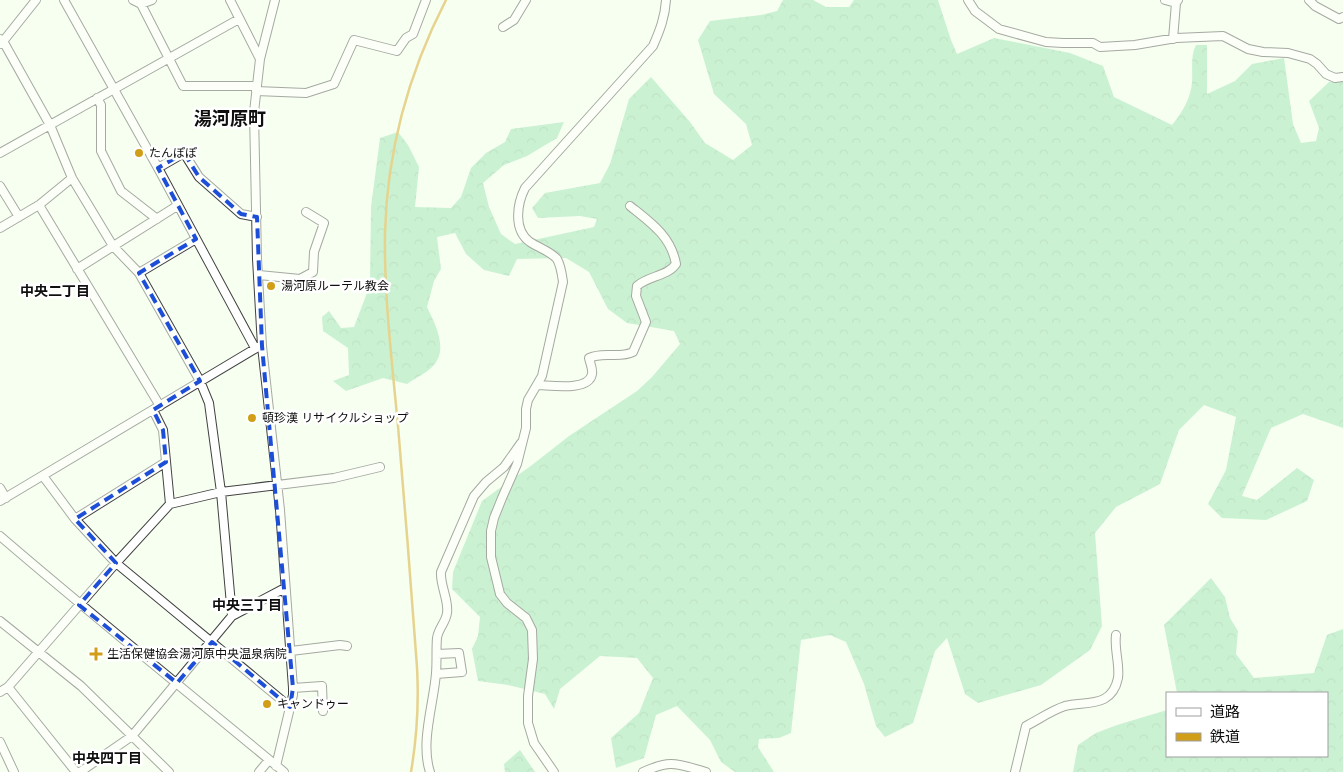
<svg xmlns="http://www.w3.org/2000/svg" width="1343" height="772" viewBox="0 0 1343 772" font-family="Lora,'Noto Sans JP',serif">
<defs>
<pattern id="forest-crowns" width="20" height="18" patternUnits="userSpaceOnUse" patternTransform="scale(1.25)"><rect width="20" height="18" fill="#93e1ad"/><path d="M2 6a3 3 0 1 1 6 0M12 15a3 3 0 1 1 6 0" fill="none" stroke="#7ec094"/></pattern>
</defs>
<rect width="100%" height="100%" fill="#f7fff1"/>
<!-- forest -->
<path fill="url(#forest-crowns)" d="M783 0H813L826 7H849L854 0H938L951 40 957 54 994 38 1070 53 1103 66 1114 97 1172 125C1182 113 1191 98 1192 82 1193 69 1190 57 1196 45H1207V94L1235 81 1252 64 1284 58 1293 124 1301 143 1316 141 1319 128 1309 101 1329 82H1343V428L1303 414 1271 428 1242 496 1257 500 1297 468 1314 480 1307 501 1266 520 1222 518 1208 504 1226 470 1236 417 1204 405 1179 430 1160 484 1116 507 1095 533 1102 626 1090 650 1041 685 978 703 965 694 947 638 935 651 913 723 885 737 876 726 864 684 846 642 830 635 801 640 791 733 779 738 759 739 758 747 774 772H735L721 762 710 740 677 706 656 715 644 758 616 768 611 738 639 713 653 678 637 658 600 656 560 689 554 709 545 694 508 685 478 681 472 649 478 636 480 617 452 589 453 572 482 501 532 465 569 436 637 391 652 377 680 344 674 331 627 323 608 309 589 272 566 258 517 259 509 276 484 270 466 254 455 233 437 237 441 269 434 281 427 307C435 324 449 349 433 366 427 373 415 378 407 384L383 378 346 391 333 381 349 375 348 348 323 331 322 317 329 311 341 328 354 327 370 285 371 207 380 138 398 132 408 145 419 167 415 207 451 208 461 197 471 168 486 153 505 142 511 129 564 122 557 138 527 156 504 165 483 183 489 207 501 234 515 244 594 227 597 219 580 216 538 218 532 208 545 193 600 183 610 164 629 99 651 77 690 122 705 143 733 160 752 145 746 124 714 94 698 40 710 21 761 15 777 11Z
M1211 578 1225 597 1230 618 1238 631 1236 654 1254 678 1314 673 1327 635 1343 629V772H1073L1078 745 1096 733 1117 725 1167 710V756H1327V693H1177L1164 625Z
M520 750 535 772H505L504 764Z"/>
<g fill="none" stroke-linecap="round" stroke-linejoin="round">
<!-- minor casing -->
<g stroke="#424242" stroke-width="10">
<path id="minor" d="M64 0 158 168 255 348
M133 0 141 4 183 86H257
M230 0 260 59 254 112 257 259 262 346 280 510 293 688V695L276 766
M968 0 975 11 999 29 1046 42 1063 43H1093L1100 47 1135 45 1176 38 1223 36 1248 49 1263 52 1288 53 1310 59 1317 64 1326 74 1335 78 1343 77
M1165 0 1176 3 1178 0
M1309 0 1315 6 1339 19 1343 17
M141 4 152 0
M503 27 514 20 526 0
M0 39 3 41 50 125 72 178 113 246 139 273 200 381 209 403 221 492 232 616
M1173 39 1176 3
M1 44 36 0
M260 59 275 0
M256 91 306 93 334 84 354 40 397 51 406 38 413 34 426 0
M97 98 101 105V151L121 191 157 219
M0 153 239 19
M158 168 184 153 199 177 241 214 257 217
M0 186 19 217
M39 205 72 178
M0 228 39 205 160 406
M77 269 177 206
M139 273 196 239
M259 275 300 279 313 272 314 252 324 223 306 212
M537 385C549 385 589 392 592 374 593 369 590 363 589 358 603 351 619 359 633 352L646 322 636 296 637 286C648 276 668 276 676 264 671 236 650 222 630 206
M153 410 163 430 170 504
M43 476 75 519 116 563 290 707
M0 488 6 498
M0 501 258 347
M75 519 166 462
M0 536C93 616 189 693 284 772
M0 621 81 686 169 772
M291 651 340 645 347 646
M436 674 462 672 459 653 437 654
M8 687 76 772
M293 688 322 686 323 711
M0 692 8 687 116 563 170 504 221 492 334 478 380 467
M0 742 14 772
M80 772 132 736 232 616 285 588
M259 772 269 760
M430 772C420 742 434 703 436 673 437 661 436 649 437 638 438 629 446 622 447 613 449 600 440 586 441 572L474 496 486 482 504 467 521 443
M554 772 534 743 528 723V696L533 659 532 630 526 618 507 603 500 594 491 557V531L494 518 502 498 517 464 526 428V409L528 400 542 376 563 282C562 275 561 266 557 259 550 251 539 248 530 242 513 230 517 204 525 188L653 46C660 30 665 17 666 0
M643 772C672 759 677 764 706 772
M1015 772 1026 726C1038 720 1052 710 1065 706 1087 701 1112 708 1118 678 1120 664 1114 650 1116 635"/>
</g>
<!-- minor -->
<use href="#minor" stroke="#fff" stroke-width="8"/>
<!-- rail -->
<path stroke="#d09e17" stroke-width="2.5" d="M411 772C417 737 419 703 417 667 411 587 405 506 398 426 392 362 384 297 385 233 387 152 409 72 446 0"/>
</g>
<!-- marked area -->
<path d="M0 0H1343V772H0ZM184 153 199 177 241 214 257 217 262 346 293 688 290 707 212 642 177 683 79 605 116 563 75 519 166 462 163 430 153 410 200 381 139 273 196 239 158 168Z" fill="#f7fff1" fill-opacity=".55" fill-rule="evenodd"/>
<path fill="none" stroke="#1d4ed8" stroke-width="4" stroke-dasharray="10 6" stroke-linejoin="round" d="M184 153 199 177 241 214 257 217 262 346 293 688 290 707 212 642 177 683 79 605 116 563 75 519 166 462 163 430 153 410 200 381 139 273 196 239 158 168Z"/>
<!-- markers -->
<g fill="#d09e17" stroke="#fff" stroke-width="2">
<circle cx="139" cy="153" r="5"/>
<circle cx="271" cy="286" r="5"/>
<circle cx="252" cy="418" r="5"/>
<path d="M93.5 646.5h5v5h5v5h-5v5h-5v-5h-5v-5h5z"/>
<circle cx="267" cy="704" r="5"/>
</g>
<g text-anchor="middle" stroke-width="5" stroke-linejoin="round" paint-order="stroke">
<!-- poi labels -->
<g font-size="12" fill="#0f0f0f" stroke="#fff" text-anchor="start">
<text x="149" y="157">たんぽぽ</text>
<text x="281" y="290">湯河原ルーテル教会</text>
<text x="262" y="422">頓珍漢 リサイクルショップ</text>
<text x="107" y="658">生活保健協会湯河原中央温泉病院</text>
<text x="277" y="708">キャンドゥー</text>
</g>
<!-- neighbourhood labels -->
<g font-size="14" font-weight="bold" fill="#0f0f0f" stroke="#fff">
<text x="55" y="296">中央二丁目</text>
<text x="247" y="610">中央三丁目</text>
<text x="107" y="763">中央四丁目</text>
</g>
<!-- district labels -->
<g font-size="18" font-weight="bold" fill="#0f0f0f" stroke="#fff">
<text x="230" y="125">湯河原町</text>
</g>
</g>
<!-- legend -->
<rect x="1166" y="692" width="162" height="65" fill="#ffffff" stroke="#9f9f9f"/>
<rect x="1176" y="708" width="25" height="8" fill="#ffffff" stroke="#9f9f9f"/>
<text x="1210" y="717" font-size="15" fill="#0f0f0f">道路</text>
<rect x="1176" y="733" width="25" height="8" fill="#d09e17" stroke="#9f9f9f"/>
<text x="1210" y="742" font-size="15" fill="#0f0f0f">鉄道</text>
</svg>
